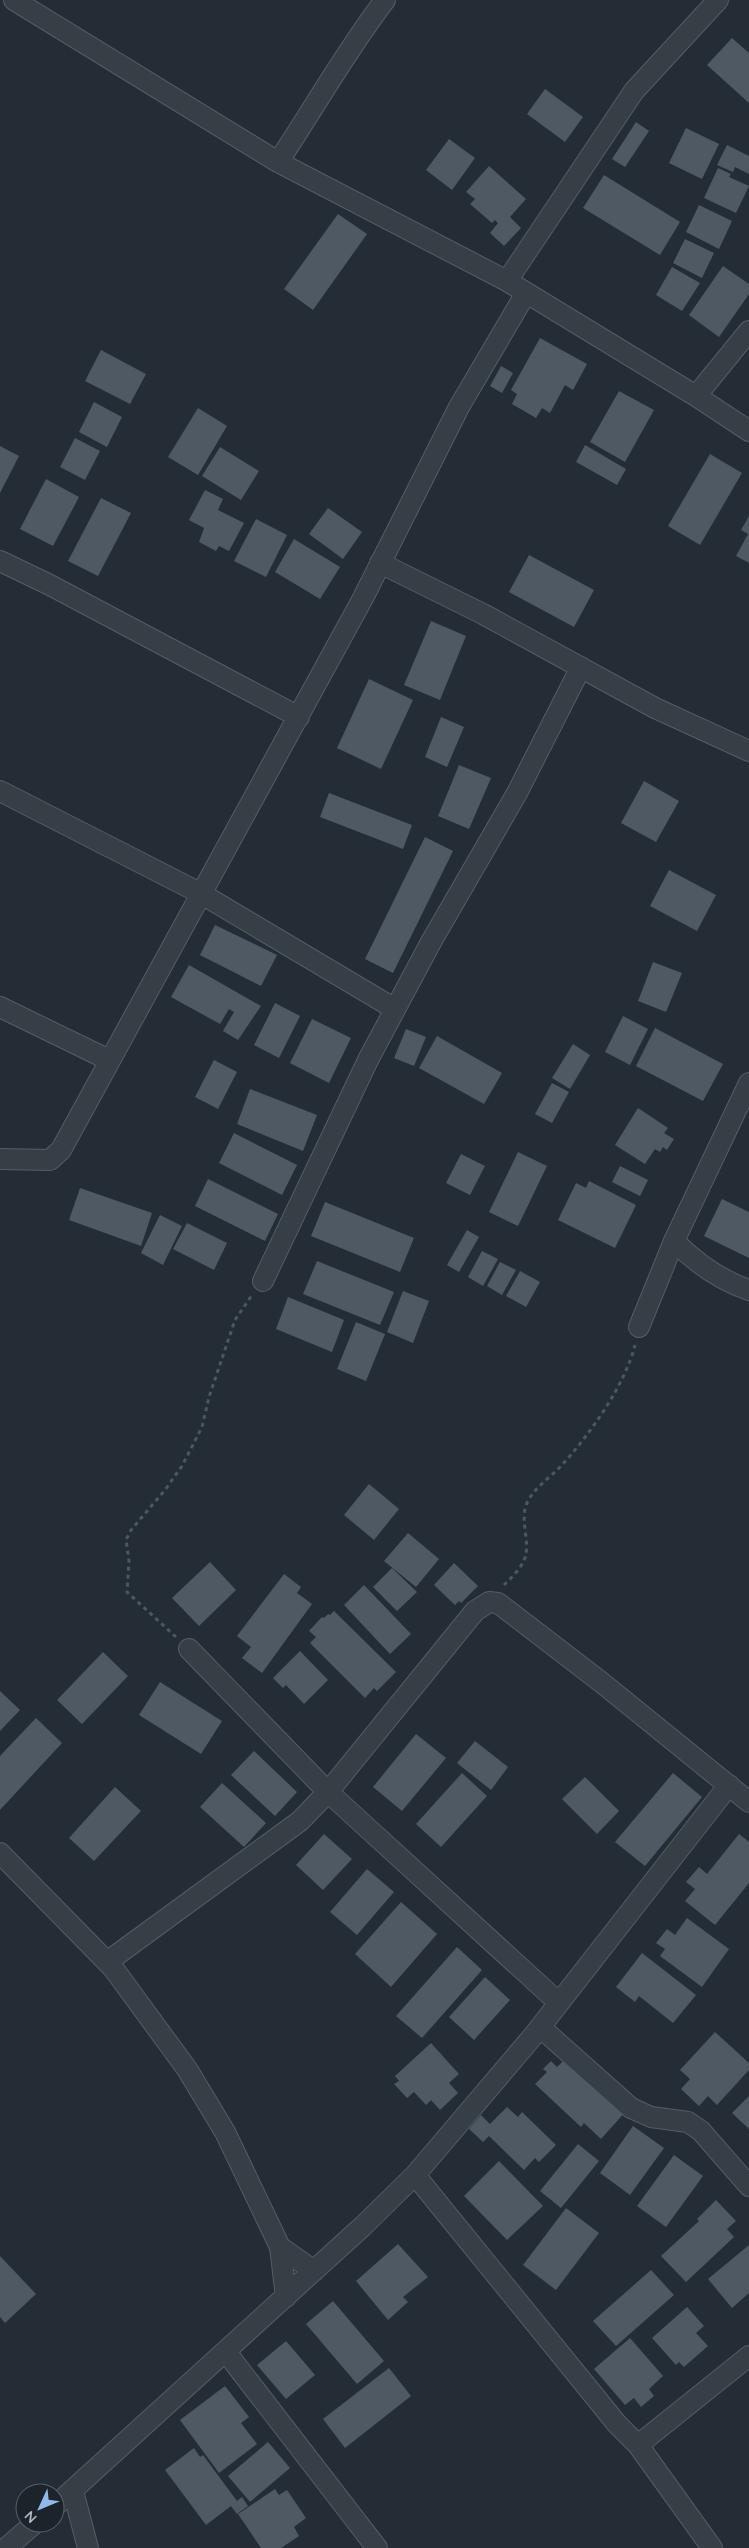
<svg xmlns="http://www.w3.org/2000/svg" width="749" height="2548" viewBox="0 0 749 2548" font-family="Quicksand,sans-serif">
<rect width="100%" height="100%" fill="#242d36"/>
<!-- building -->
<path fill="#4f5964" d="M732 38 749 53V103L707 65Z
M545 89 583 117 565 142 527 114Z
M636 122 649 131 625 167 612 159Z
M686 128 719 144 702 179 669 163Z
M449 139 475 158 452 190 426 170Z
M727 145 749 156V174L735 167 733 172 717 165Z
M489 166 526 199 510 217 521 228 504 246 490 233 498 223 495 220 492 223 470 204 475 199 466 192Z
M718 168 731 174 729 177 749 186 736 213 704 198Z
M604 175 680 222 660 255 583 208Z
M699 205 732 221 719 249 686 232Z
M338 214 367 234 313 310 284 289Z
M685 239 714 253 702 278 673 263Z
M723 266 749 284V294L719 337 689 315Z
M672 267 700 283 682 311 656 295Z
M540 338 587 364 573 390 565 385 550 413 542 408 536 418 512 404 517 394 511 390Z
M101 350 146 374 130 404 85 381Z
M501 366 513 373 502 393 490 386Z
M619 391 654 410 625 462 590 442Z
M94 402 122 417 107 447 79 432Z
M198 408 227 426 198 475 168 457Z
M75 438 100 451 85 480 60 467Z
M585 445 626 469 617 485 576 462Z
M0 446 19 456 0 493Z
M220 447 259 471 241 500 202 476Z
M710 454 742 473 700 545 668 526Z
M46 479 79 497 53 546 20 529Z
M205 490 223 499 218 510 244 523 229 551 219 546 216 551 199 542 204 528 189 520Z
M101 498 131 513 98 576 68 561Z
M328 508 362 532 343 559 309 534Z
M749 516V563L736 556 748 534 741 530Z
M256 519 287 535 266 577 234 561Z
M294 539 340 567 320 599 275 572Z
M529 555 594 590 574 627 509 592Z
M431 621 466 636 440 700 404 685Z
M369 679 413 700 381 769 337 748Z
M441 717 464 727 447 767 425 757Z
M459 765 491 778 469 829 438 816Z
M644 781 679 801 656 842 621 823Z
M329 793 412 825 403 849 320 817Z
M425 837 453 851 393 973 365 959Z
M669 870 716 895 697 931 650 906Z
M215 925 277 955 261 986 200 955Z
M653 962 682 973 666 1012 638 1001Z
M189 965 261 1006 238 1040 223 1031 234 1012 229 1009 220 1024 171 997Z
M275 1003 300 1016 279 1058 254 1045Z
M623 1016 648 1029 630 1065 605 1052Z
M312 1019 351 1038 329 1083 290 1063Z
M655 1028 723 1064 703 1101 636 1066Z
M406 1029 426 1037 414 1066 394 1058Z
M437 1036 502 1073 484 1104 419 1068Z
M573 1044 590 1055 570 1089 552 1078Z
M214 1060 237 1072 218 1109 195 1097Z
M552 1083 569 1092 552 1123 535 1114Z
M250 1089 317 1115 303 1151 237 1124Z
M638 1108 668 1128 664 1133 674 1139 667 1150 663 1147 660 1152 655 1149 645 1164 615 1145Z
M234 1133 297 1165 282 1195 219 1163Z
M518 1152 547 1166 518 1226 489 1212Z
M461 1154 485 1166 470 1195 446 1183Z
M620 1166 648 1180 640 1196 612 1182Z
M208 1179 278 1214 265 1241 195 1206Z
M589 1181 636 1205 615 1248 558 1220 576 1183 586 1188Z
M80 1188 152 1213 141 1246 69 1220Z
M722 1199 749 1212V1258L704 1236Z
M325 1202 414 1238 400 1272 311 1236Z
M160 1215 182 1226 163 1265 141 1253Z
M187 1223 227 1243 214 1270 173 1249Z
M467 1230 479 1237 459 1272 447 1265Z
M482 1251 498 1259 483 1286 468 1277Z
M317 1261 394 1292 380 1325 303 1294Z
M500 1262 516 1270 502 1295 487 1286Z
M520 1271 540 1282 526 1307 506 1296Z
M403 1291 429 1301 413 1343 387 1332Z
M288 1297 344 1320 332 1352 276 1329Z
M356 1322 385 1334 366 1381 337 1369Z
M369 1484 399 1509 374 1540 344 1515Z
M408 1533 439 1559 416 1587 384 1561Z
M210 1562 236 1590 199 1626 172 1598Z
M454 1563 478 1586 461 1603 459 1601 455 1605 434 1585Z
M392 1568 417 1592 397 1611 373 1587Z
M284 1574 301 1587 297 1593 312 1604 262 1673 242 1658 251 1647 237 1636Z
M364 1585 411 1634 390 1654 344 1605Z
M334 1611 396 1672 377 1691 374 1688 365 1698 310 1643 316 1637 309 1631 322 1617 324 1618 328 1614 330 1615Z
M300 1651 328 1680 304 1704 286 1685 283 1688 273 1678Z
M103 1652 128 1676 82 1724 57 1700Z
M160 1682 222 1721 201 1754 139 1715Z
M0 1691 20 1710 0 1731Z
M36 1718 62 1743 0 1810V1756Z
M416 1734 446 1758 402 1811 373 1787Z
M475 1741 508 1767 491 1790 457 1763Z
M254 1751 297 1792 275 1816 231 1775Z
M462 1773 487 1796 441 1847 416 1824Z
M673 1773 702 1797 645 1866 615 1842Z
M585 1777 619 1811 597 1834 562 1799Z
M222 1783 266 1823 244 1847 200 1807Z
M115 1787 141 1811 94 1861 69 1838Z
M324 1834 352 1859 323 1890 296 1865Z
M739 1834 749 1842V1883L715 1925 685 1901 695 1889 686 1882 699 1867 707 1874Z
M367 1869 394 1892 357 1935 330 1912Z
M401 1902 437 1934 391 1987 355 1954Z
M687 1918 729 1949 702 1987 660 1956 665 1949 656 1943 667 1929 675 1935Z
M457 1947 482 1970 422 2038 396 2016Z
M642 1953 696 1995 673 2023 639 1996 635 2002 616 1987Z
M485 1977 510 2000 474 2040 449 2017Z
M715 2032 749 2063V2070L717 2105 708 2096 699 2106 681 2089 690 2079 680 2070Z
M431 2043 459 2074 449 2083 458 2093 440 2110 431 2100 426 2105 414 2092 407 2098 394 2084 399 2081 395 2076Z
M566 2058 627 2110 601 2139 584 2123 581 2127 535 2084 547 2072 543 2069 551 2061 557 2067Z
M749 2096V2129L732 2113Z
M507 2107 518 2117 522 2112 556 2145 539 2162 535 2158 524 2170 489 2136 483 2142 469 2129 481 2115 490 2124Z
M633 2126 664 2148 630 2195 600 2173Z
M578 2144 599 2161 561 2208 540 2191Z
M674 2155 703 2176 666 2227 637 2206Z
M499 2161 543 2206 507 2240 464 2196Z
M716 2200 736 2221 727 2229 734 2237 686 2282 661 2256 699 2221 697 2219Z
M566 2208 599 2233 556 2290 523 2265Z
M398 2244 428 2277 403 2297 408 2302 388 2320 356 2281Z
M749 2245V2293L732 2308 708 2279Z
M0 2256 36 2294 5 2323 0 2317Z
M651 2270 674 2295 616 2346 593 2321Z
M333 2301 384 2361 357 2384 306 2324Z
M687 2307 704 2326 696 2333 708 2346 684 2367 679 2362 676 2365 652 2338Z
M630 2338 663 2376 649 2389 654 2396 641 2407 634 2398 625 2405 594 2369Z
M286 2341 315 2375 286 2399 257 2365Z
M389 2368 411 2396 345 2448 323 2419Z
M225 2386 249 2417 241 2423 257 2444 219 2473 180 2420Z
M268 2442 290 2468 250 2502 228 2476Z
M194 2448 200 2457 203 2455 237 2501 242 2497 248 2506 237 2514 231 2506 206 2525 165 2470Z
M275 2489 279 2495 287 2490 306 2518 294 2527 299 2536 281 2548H261L238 2514Z"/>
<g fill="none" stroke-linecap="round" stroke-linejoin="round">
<!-- street casing -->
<g stroke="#555d64" stroke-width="22">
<path id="street" d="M14 0 278 162 507 281 696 396 749 431
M278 162C314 108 346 51 385 0
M507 281 634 91 718 0
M696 396 749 331
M0 561 50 585 299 717
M380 563 483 614 655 708 749 751
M0 791 200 893 395 1009
M0 1007 109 1060
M0 1159 50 1160 61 1150 363 598 459 407 526 293
M674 1241C696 1263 719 1280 749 1290
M263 1281 368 1060 431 942 517 793 581 667
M639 1327 674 1241 749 1083
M189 1649 328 1792 559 2003
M0 1853 113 1968 187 2069 225 2132 280 2247 286 2297
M107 1962 300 1821 328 1792 475 1611 489 1602 498 1603 601 1682 749 1802
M540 2027 631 2108 651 2117 688 2122 701 2131 749 2186
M415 2175 617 2424 638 2445 712 2548
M280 2247 314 2271
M226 2352 377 2548
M638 2445 749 2356
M73 2491 88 2548
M55 2506 363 2226 415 2175 534 2035 729 1785
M6 2548 35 2523"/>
</g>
<!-- path -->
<path stroke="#4a5a5b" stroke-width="3" stroke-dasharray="4 4" stroke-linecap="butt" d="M504 1585C512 1577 524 1566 526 1554 529 1537 519 1517 528 1501 536 1486 551 1477 562 1465 590 1434 625 1385 635 1345
M176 1637 127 1592 129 1561 126 1540 131 1530 165 1490 182 1466 202 1427 209 1397 235 1320 252 1295"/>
<!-- street -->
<use href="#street" stroke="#373f46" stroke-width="20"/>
</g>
<!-- north arrow -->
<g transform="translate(40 2508) rotate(226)"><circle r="24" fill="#1c242b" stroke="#586068"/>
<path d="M0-4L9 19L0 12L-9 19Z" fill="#90bae9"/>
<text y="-8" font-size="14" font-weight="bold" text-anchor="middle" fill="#b2bac3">N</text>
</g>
</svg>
